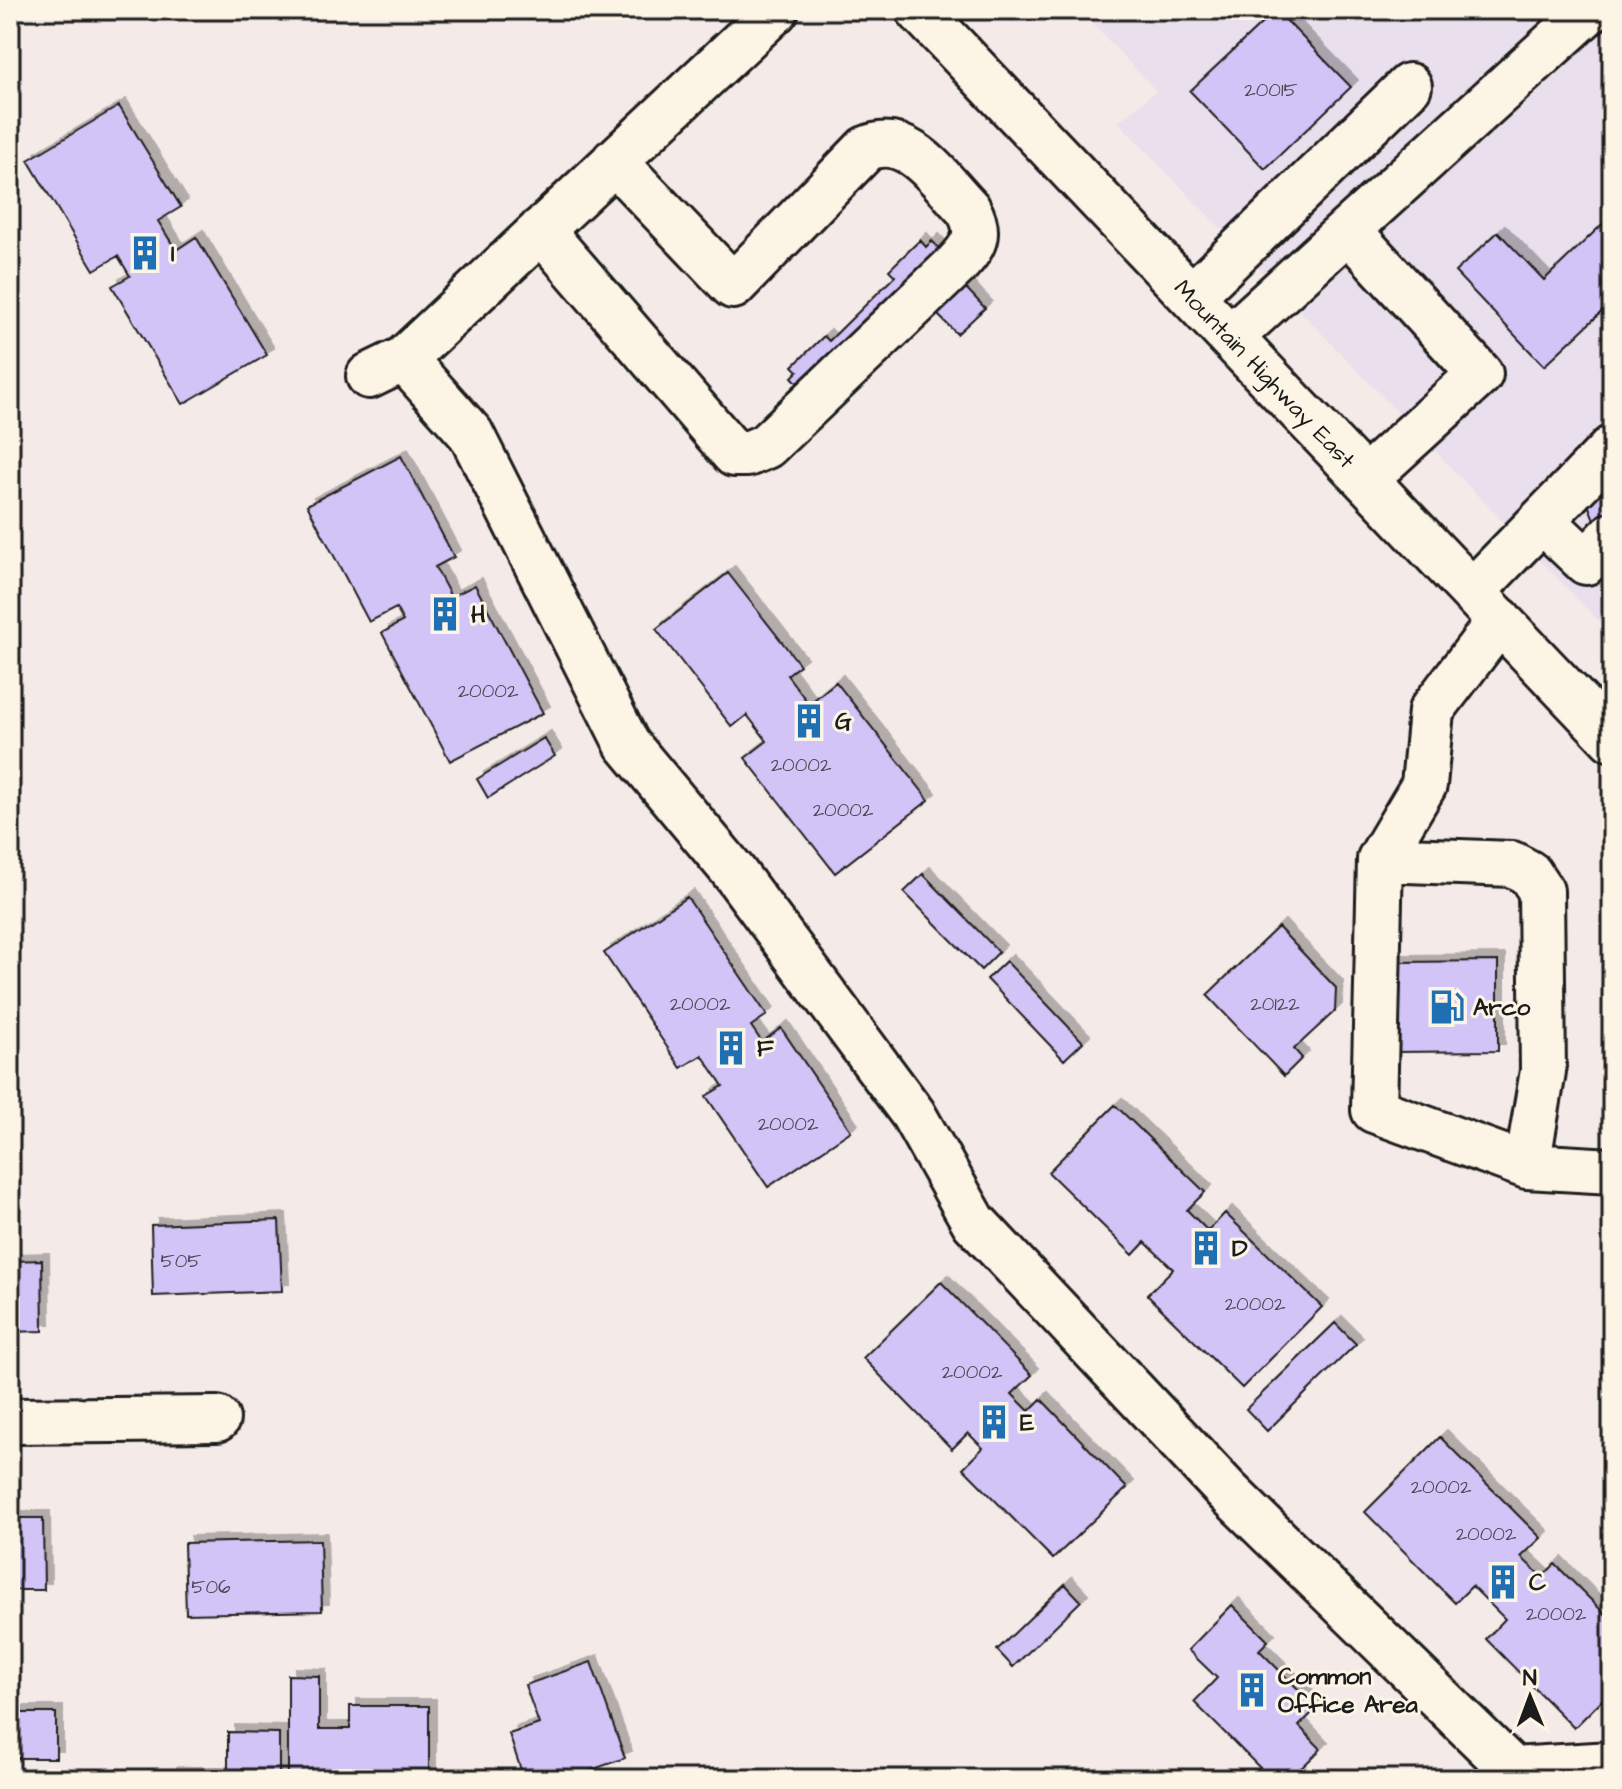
<svg xmlns="http://www.w3.org/2000/svg" width="1622" height="1789" viewBox="0 0 1622 1789" font-family="'Architects Daughter',sans-serif">
<defs>
<filter id="shadow"><feDropShadow dx="7" dy="-7" stdDeviation="0" flood-color="#0004"/></filter>
</defs>
<rect width="100%" height="100%" fill="#f4ebe8"/>
<filter id="ink" filterUnits="userSpaceOnUse"><feTurbulence type="fractalNoise" baseFrequency=".0125" numOctaves="2"/><feDisplacementMap in="SourceGraphic" scale="16" xChannelSelector="R" yChannelSelector="G"/><feConvolveMatrix kernelMatrix="1 2 1 2 8 2 1 2 1" color-interpolation-filters="sRGB"/></filter>
<g filter="url(#ink)">
<!-- built -->
<path fill="#eadfec" d="M1080 10H1612V635L1118 122 1156 91Z"/>
<!-- building -->
<path fill="#d2c4f6" stroke="#1c1c1c" stroke-width="2" filter="url(#shadow)" d="M1276 10 1351 87 1265 169 1190 91Z
M119 106 181 207 158 221 176 250 196 237 267 355 183 404 112 286 130 276 118 256 94 270 28 160Z
M1612 215V302L1544 366 1455 272 1498 232 1544 280Z
M920 240 926 247 932 241 970 280 964 286 985 308 957 334 936 313 830 417 792 377 798 371 793 366 824 336 829 341 895 276 889 270Z
M401 456 454 557 435 567 451 597 475 585 543 713 450 761 382 633 403 621 396 608 369 622 307 505Z
M1612 468V515L1595 522 1579 482Z
M728 573 800 665 787 675 809 704 836 682 929 800 835 873 745 758 767 741 747 715 732 727 656 629Z
M544 738 555 756 488 798 477 779Z
M923 874 999 952 981 970 904 892Z
M687 897 767 1015 751 1026 762 1042 781 1028 851 1131 768 1187 706 1096 723 1086 702 1055 681 1068 604 953Z
M1278 927 1336 988 1335 1011 1294 1049 1302 1058 1284 1076 1207 995Z
M1006 961 1083 1042 1064 1060 987 979Z
M1498 961V1051L1396 1052V962Z
M1115 1105 1205 1192 1187 1210 1208 1231 1225 1213 1322 1307 1242 1388 1147 1295 1173 1269 1145 1242 1133 1255 1048 1172Z
M279 1220 282 1291 153 1296 151 1225Z
M42 1260 43 1331 10 1332V1261Z
M941 1282 1032 1375 1012 1394 1029 1411 1041 1399 1127 1488 1053 1559 963 1468 983 1448 968 1433 952 1449 863 1358Z
M1335 1323 1356 1344 1267 1431 1246 1409Z
M1440 1437 1541 1538 1521 1557 1542 1577 1555 1564 1612 1621V1690L1574 1728 1486 1639 1505 1619 1472 1586 1455 1603 1365 1512Z
M10 1518H43L44 1590H10Z
M320 1540 322 1611 186 1614 184 1543Z
M1065 1584 1081 1601 1013 1667 997 1650Z
M1232 1605 1268 1641 1259 1650 1317 1708 1299 1726 1321 1749 1290 1779H1271L1194 1702 1217 1678 1188 1650Z
M591 1662 625 1758 566 1779H524L509 1734 539 1724 525 1685Z
M288 1675 319 1676V1729H350V1706H429V1777H288Z
M12 1713H56V1758H12Z
M228 1732 279 1733V1778L170 1779V1774H228Z"/>
<g fill="none" stroke-linecap="round" stroke-linejoin="round">
<!-- minor casing -->
<g stroke="#1c1c1c" stroke-width="50">
<path id="minor" d="M541 230 734 454H747L766 446 956 265C974 246 982 234 968 209 941 182 909 129 866 149L733 286 614 161
M1193 295 1409 86
M1232 336 1348 230
M404 359 471 434 627 744 733 871 913 1114 974 1222 1228 1492 1513 1770V1779
M369 376 404 359 776 10
M1366 478 1480 374 1348 230 1590 10
M1542 520 1586 562 1612 535
M1473 591 1612 448
M1500 620 1431 711 1424 785 1380 859 1374 1110 1527 1166 1612 1171
M1380 859 1512 864 1529 873 1541 891 1543 1071 1527 1166
M10 1421 217 1419
M1513 1770 1612 1764"/>
</g>
<!-- major casing -->
<g stroke="#1c1c1c" stroke-width="50">
<g id="major">
<path id="s1" d="M919 10 1612 739"/>
</g>
</g>
<!-- minor -->
<use href="#minor" stroke="#fcf5e5" stroke-width="44"/>
<!-- major -->
<use href="#major" stroke="#fcf5e5" stroke-width="44"/>
</g>
</g>
<!-- icons -->
<defs>
<g id="building-bare" transform="scale(2.76)"><path d="M-4-6H4V6H1V3H-1V6H-4ZM-2.5-4.3h1.7v1.8h-1.7ZM.8-4.3h1.7v1.8H.8ZM-2.5-1h1.7V.8h-1.7ZM.8-1h1.7V.8H.8Z" fill="#1f6fb2" stroke="#fcf5e5" stroke-width="2.5" paint-order="stroke"/></g>
<g id="fuel-bare" transform="scale(2.76)"><path d="M-5.5-6h7V0h2V4h1.3V-2.5L3-4.5l.8-.8L6-3V5H2.5V1h-1V6h-7ZM-4.2-4.7v3.2H.2V-4.7Z" fill="#1f6fb2" stroke="#fcf5e5" stroke-width="2.5" paint-order="stroke"/></g>
</defs>
<g fill-rule="evenodd">
<use href="#building-bare" x="145" y="253"/>
<use href="#building-bare" x="445" y="614"/>
<use href="#building-bare" x="809" y="721"/>
<use href="#fuel-bare" x="1447" y="1007"/>
<use href="#building-bare" x="731" y="1048"/>
<use href="#building-bare" x="1206" y="1248"/>
<use href="#building-bare" x="994" y="1422"/>
<use href="#building-bare" x="1503" y="1582"/>
<use href="#building-bare" x="1252" y="1690"/>
</g>
<g text-anchor="middle" stroke-width="6" stroke-linejoin="round" paint-order="stroke">
<!-- number labels -->
<g font-size="20" fill="#4a4652">
<text x="1271" y="96">20015</text>
<text x="488" y="697">20002</text>
<text x="801" y="771">20002</text>
<text x="843" y="816">20002</text>
<text x="700" y="1010">20002</text>
<text x="1275" y="1010">20122</text>
<text x="788" y="1130">20002</text>
<text x="181" y="1267">505</text>
<text x="1255" y="1310">20002</text>
<text x="972" y="1378">20002</text>
<text x="1441" y="1493">20002</text>
<text x="1486" y="1540">20002</text>
<text x="211" y="1593">506</text>
<text x="1556" y="1620">20002</text>
</g>
<!-- poi labels -->
<g font-size="24" font-weight="bold" fill="#1c1c1c" stroke="#fcf5e5" text-anchor="start">
<text x="171" y="261">I</text>
<text x="471" y="622">H</text>
<text x="835" y="729">G</text>
<text x="1473" y="1015">Arco</text>
<text x="757" y="1056">F</text>
<text x="1232" y="1256">D</text>
<text x="1020" y="1430">E</text>
<text x="1529" y="1590">C</text>
<text x="1278" y="1684">Common<tspan x="1278" dy="28">Office Area</tspan></text>
</g>
<!-- street labels -->
<g font-size="24" fill="#1c1c1c" stroke="#fcf5e5">
<text dy="8" stroke="none"><textPath href="#s1" startOffset="502">Mountain Highway East</textPath></text>
</g>
</g>
<!-- margin -->
<rect width="1622" height="1789" fill="none" stroke="#fcf5e5" stroke-width="40"/>
<rect x="20" y="20" width="1582" height="1749" fill="none" stroke="#1c1c1c" stroke-width="3" filter="url(#ink)"/>
<!-- north arrow -->
<g transform="translate(1530 1697) rotate(359)" stroke="#fcf5e5" stroke-width="6" paint-order="stroke">
<path d="M0-6L14 30L0 20L-14 30Z" fill="#1c1c1c"/>
<text y="-12" font-size="22" font-weight="bold" text-anchor="middle" fill="#1c1c1c">N</text>
</g>
</svg>
